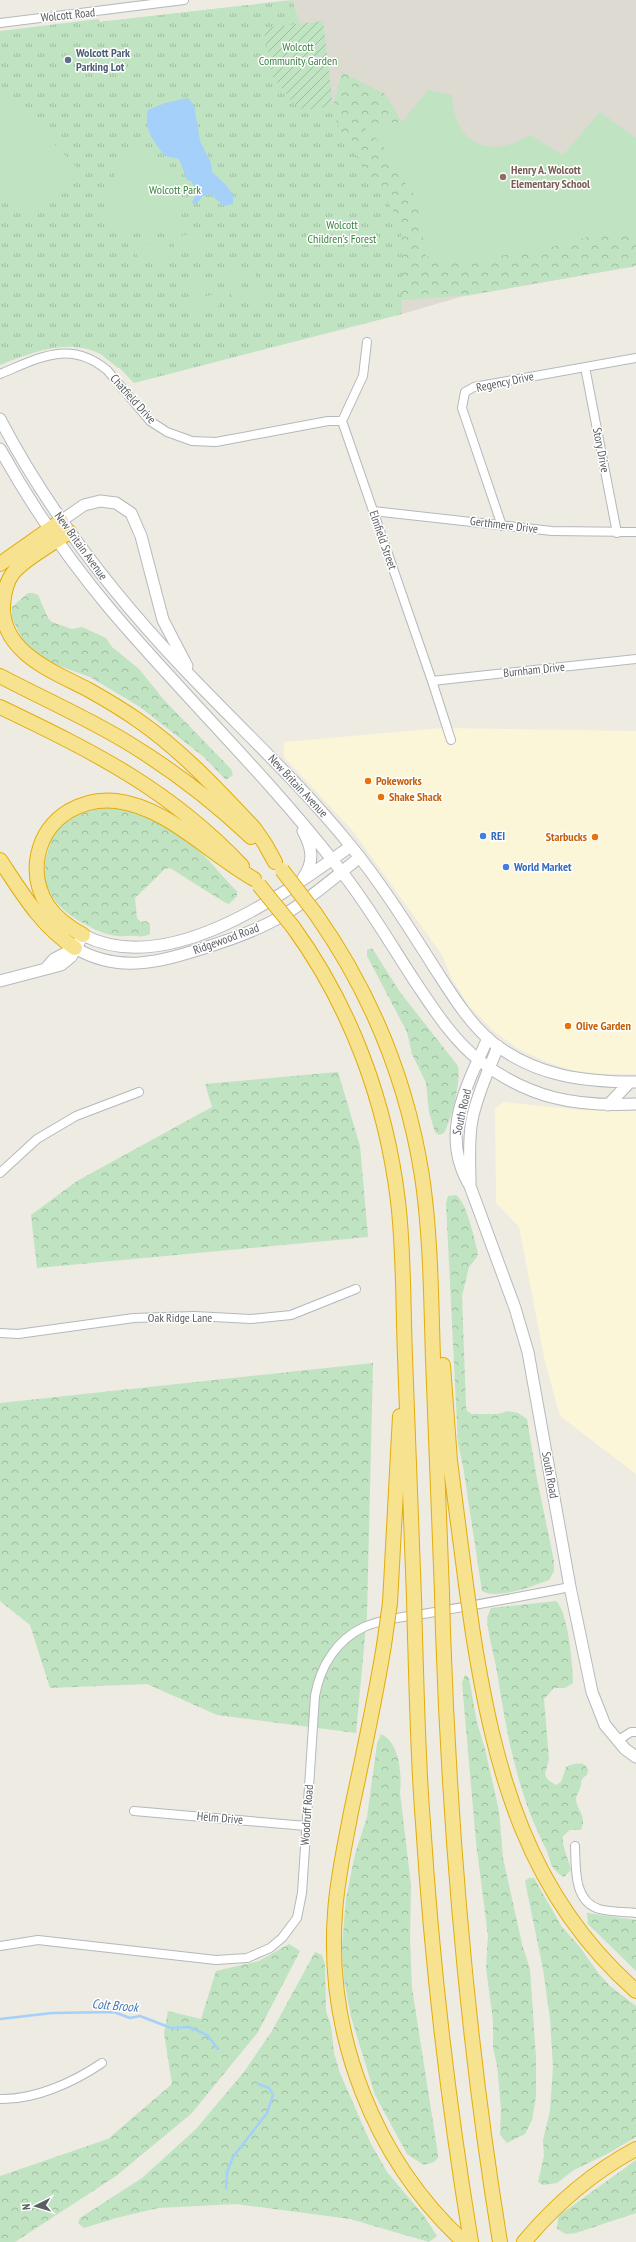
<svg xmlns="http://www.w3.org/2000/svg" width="636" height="2242" viewBox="0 0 636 2242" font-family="'PT Sans Narrow',sans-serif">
<defs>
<pattern id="forest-crowns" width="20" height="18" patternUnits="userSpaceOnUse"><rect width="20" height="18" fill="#c0e3c2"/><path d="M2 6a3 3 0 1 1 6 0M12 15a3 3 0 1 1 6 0" fill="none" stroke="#9fbba1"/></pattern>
<pattern id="park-tufts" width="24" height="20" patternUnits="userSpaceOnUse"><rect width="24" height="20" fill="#c0e3c2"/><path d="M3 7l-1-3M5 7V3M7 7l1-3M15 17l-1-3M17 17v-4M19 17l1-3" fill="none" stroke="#9fbba1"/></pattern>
<pattern id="garden-furrows" width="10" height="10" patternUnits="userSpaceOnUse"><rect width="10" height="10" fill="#c0e3c2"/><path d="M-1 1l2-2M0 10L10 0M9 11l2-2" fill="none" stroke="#9fbba1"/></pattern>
</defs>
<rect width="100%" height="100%" fill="#edebe2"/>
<!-- commercial -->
<path fill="#fcf6d8" d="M442 728 636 731V1074H603L575 1071 547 1062 518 1049 495 1032 469 1006 452 979 442 955 352 830 284 757V742Z
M504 1102 582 1110 636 1111V1474L560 1416 545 1362 519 1227 496 1203 495 1108Z"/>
<!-- education -->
<path fill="#dddad1" d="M292 0H636V266L460 297 402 314 401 222 342 135Z"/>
<!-- forest -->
<path fill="url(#forest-crowns)" d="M248 5 333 106 342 72 385 94 402 122 376 138 387 150 409 189 418 198 426 256 433 258 440 265 454 260 472 261 510 254H527L601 233 636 230V266L469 295 391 301 118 368 103 356 99 22Z
M28 593H33L38 595 48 618 52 622 72 629 82 627 106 638 112 647 139 669 164 700 231 769 233 775 226 780 204 757 140 707 90 677 54 664 26 647 12 618V607Z
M104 806C139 809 170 826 197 849 211 861 223 878 237 891V896L229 904 224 902 170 868 165 869 135 898 137 918 141 922 146 921 150 924V934C137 939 139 935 127 936 110 937 99 932 85 924 55 908 37 886 48 851 50 844 52 836 56 831 63 820 92 809 104 806Z
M372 948 400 992 458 1066C461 1082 452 1118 444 1133L439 1135 435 1132 429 1112 426 1083 412 1054 407 1032 367 956V950Z
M338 1072 360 1146 368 1237 37 1268 31 1215 77 1181 212 1107 205 1084Z
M456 1195C467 1203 474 1238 478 1253L477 1257 469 1267 462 1296 466 1406 467 1411 472 1414H498L508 1411 518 1413 527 1419 536 1474 554 1561V1571L549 1580C533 1586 497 1600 482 1591L463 1466 458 1444 446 1203 448 1196Z
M373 1363 367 1615 356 1733 217 1715 147 1684 50 1688 30 1625 0 1601V1403Z
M556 1601C568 1611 573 1666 573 1683L565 1688H554L544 1699 549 1759 545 1774 547 1779 556 1785 561 1782 566 1767C572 1764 579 1762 585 1765L588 1770 587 1775C580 1779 582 1782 580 1788 579 1792 576 1795 576 1800 578 1813 587 1815 581 1830H570L563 1836C561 1844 569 1861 571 1870L564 1877C547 1867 552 1859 544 1845 516 1788 507 1734 497 1672 494 1654 488 1636 487 1618L491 1608Z
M465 1675 469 1678 477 1723 485 1749 499 1811 503 1858 522 1944 530 1969 536 2058V2096L532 2120 525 2134 507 2143 500 2135 501 2108 497 2065 493 2048V2021L486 1968 488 1936 476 1842 462 1683Z
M381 1734C400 1743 402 1774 400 1793L411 1885 410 1938 412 1988 437 2148 438 2158 434 2162 424 2165 407 2154 375 2095 351 2017 344 1980 342 1947 346 1898 355 1854 367 1817 377 1744Z
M529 1878H534L562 1927 579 1946 599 1974 610 1986 636 2006V2137L607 2154 574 2170 557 2183 543 2185 538 2182 544 2156 543 2140 550 2111 553 2067 550 2019 543 1969 525 1881Z
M587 1913 636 1920V1971L588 1924Z
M289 1944 300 1951 258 2032 191 2114 116 2176 15 2242H0V2176L108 2139 172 2084 164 2033 168 2011 201 2019 216 1971 259 1961Z
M315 1952 322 1955 325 1965 326 2011 331 2026 334 2053 340 2073 370 2142 387 2172 424 2216 437 2236 429 2242 350 2219 236 2204 158 2208 116 2218 84 2228 78 2223 80 2218 142 2178 196 2129 244 2072 272 2031Z
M636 2160V2213L576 2233 566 2234 557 2229 558 2218 561 2214Z"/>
<!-- park -->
<path fill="url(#park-tufts)" d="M292 0 342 135 401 222 402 314 134 383C126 375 118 365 109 359 74 335 35 351 0 365V31L99 19 100 22Z"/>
<!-- garden -->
<path fill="url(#garden-furrows)" d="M323 21 333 106 303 110 290 99 273 77 263 28Z"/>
<!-- pitch -->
<path fill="#c0e3c2" d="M0 87 82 173 30 222 0 191Z
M428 90 452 95C454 144 489 160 530 135L563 155 600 112 636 138V230L601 233 527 254H510L472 261 454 260 450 265H440L433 258 426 256 418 198 409 189 394 164 386 160 387 150 376 138H370L364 131C372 122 391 123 402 122Z
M124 149C135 152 148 155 157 161 182 179 186 208 173 234L128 229 105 223 101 217Z
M203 231 207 248 176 255 172 238Z
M167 239 171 256 139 264 135 247Z
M254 268 257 280 230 286 228 274Z
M213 278 215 290 189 296 186 284Z
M258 285 261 297 234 303 231 291Z
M216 294 219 306 193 312 190 300Z"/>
<!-- water -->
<path fill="#a5d0fa" d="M188 98 194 105 200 141 211 163 212 172 226 185 233 195V204L224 206 210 194 203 196 195 205 192 202 198 191 191 181 187 180 179 159 165 156C154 142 143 129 148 110L165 103Z"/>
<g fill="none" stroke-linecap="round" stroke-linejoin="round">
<!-- stream -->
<path stroke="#a5d0fa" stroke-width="2.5" d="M0 2019 52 2013 114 2012 130 2018 140 2016 171 2028 189 2027 207 2035 218 2049
M226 2188 227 2172 233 2157 267 2113 273 2095 269 2088 258 2084"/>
<!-- street casing -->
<g stroke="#b5b8bc" stroke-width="10">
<path id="street" d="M0 23 184 0
M367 342 363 376 342 421 432 681 451 740
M585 367 617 533
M0 374C39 358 70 339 107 370L150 421 167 432 192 441 216 442 328 421H342
M373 511 552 531 636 532
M502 526 462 408 465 392 474 387 636 358
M432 681 636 659
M0 1173 37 1139 76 1116 139 1092
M0 1333 18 1334 134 1318 194 1316 251 1319 291 1315 356 1289
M617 1741 631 1732H636
M134 1811 306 1826
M575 1846C576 1867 573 1901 599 1909 610 1912 624 1912 636 1913
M0 1946 38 1940 216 1960 247 1958 270 1948 282 1938 297 1918 302 1893 315 1696C320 1667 336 1640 364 1627 385 1618 412 1616 435 1612 480 1604 525 1596 570 1587
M0 2099C35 2100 74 2082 102 2063"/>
</g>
<!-- secondary casing -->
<g stroke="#b6b9be" stroke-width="13">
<path id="secondary" d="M0 419C48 511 112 593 183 668 239 727 299 782 350 845 381 883 408 926 434 967 451 993 468 1022 492 1042 535 1076 583 1082 636 1082
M0 449C31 505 69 560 110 609 183 695 265 774 334 862 364 899 388 940 414 980 433 1008 452 1039 480 1061 529 1098 575 1107 636 1104
M61 521 84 505 100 501 116 503 131 513 141 536 163 620 187 666
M303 878C315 861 312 848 303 831
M47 967 54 959 75 948C120 974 160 962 207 947 233 939 258 930 282 916 310 899 335 877 360 857
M0 981 61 965 71 957 83 935C168 979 284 894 351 846
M488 1038C466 1088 439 1134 470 1186L515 1308 528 1352 570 1587 592 1692 605 1725 625 1749 636 1757
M608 1105 630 1082
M470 1185C470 1163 468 1141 472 1120 477 1094 489 1070 498 1046"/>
</g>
<!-- highway casing -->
<g stroke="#e3ac0c" stroke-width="16">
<path id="highway" d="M69 532C53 544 25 558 13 573 6 582 4 593 3 605 1 652 52 671 87 689 105 699 122 709 139 721 182 751 218 790 254 828L265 844 275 862
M0 564 61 521
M0 676C42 698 85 717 125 741 170 768 213 801 251 837
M0 707C94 752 169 789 242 866
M0 860C22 893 41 926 75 948
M315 913C370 991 407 1081 422 1176 431 1237 431 1298 433 1359 436 1437 439 1515 442 1593
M293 927C351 1007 386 1102 398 1201 404 1252 403 1305 405 1357 408 1438 411 1518 414 1598
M83 935C70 928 57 919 48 906 27 874 36 831 69 811 83 803 99 799 116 801 168 807 209 854 254 879
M443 1365 450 1461 466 1585
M390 1603 400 1416
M443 1632C450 1837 467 2040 500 2242
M473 1634C495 1772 527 1895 636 1991
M415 1637C417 1699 418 1762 423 1823 432 1964 448 2103 471 2242
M384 1645C375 1701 363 1756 351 1812 345 1845 337 1879 335 1913 326 2035 374 2159 464 2242
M524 2242C555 2205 593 2172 636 2149"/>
</g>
<!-- street -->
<use href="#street" stroke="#fff" stroke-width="8"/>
<!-- secondary -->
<use href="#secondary" stroke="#fff" stroke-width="11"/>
<!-- highway -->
<use href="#highway" stroke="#f7e38f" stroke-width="14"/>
<!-- highway-bridge casing -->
<g stroke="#e3ac0c" stroke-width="16" stroke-linecap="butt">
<path id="highway-bridge" d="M282 870 315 913
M259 885 293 927
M466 1585 473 1634
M442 1593 443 1632
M414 1598 415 1637
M384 1645 390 1603"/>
</g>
<!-- highway-bridge -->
<use href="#highway-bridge" stroke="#f7e38f" stroke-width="14"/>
</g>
<!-- markers -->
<circle fill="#5c6f8a" stroke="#fff" stroke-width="1.5" cx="68" cy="60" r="4"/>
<circle fill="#8d6e63" stroke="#fff" stroke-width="1.5" cx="503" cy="177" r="4"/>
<g fill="#e8710a" stroke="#fff" stroke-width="1.5">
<circle cx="368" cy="781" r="4"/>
<circle cx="381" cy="797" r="4"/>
<circle cx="595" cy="837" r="4"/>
<circle cx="568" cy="1026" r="4"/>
</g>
<g fill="#3f7fe0" stroke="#fff" stroke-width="1.5">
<circle cx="483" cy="836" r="4"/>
<circle cx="506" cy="867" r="4"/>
</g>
<g text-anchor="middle" stroke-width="3" stroke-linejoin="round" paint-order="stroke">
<!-- street labels -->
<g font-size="12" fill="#5b5e62" stroke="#fff">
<text transform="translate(68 15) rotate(-6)" y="4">Wolcott Road</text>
<text transform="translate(505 382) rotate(-12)" y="4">Regency Drive</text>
<text transform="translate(133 399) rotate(48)" y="4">Chatfield Drive</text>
<text transform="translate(601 450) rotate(79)" y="4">Story Drive</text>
<text transform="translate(504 525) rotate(7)" y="4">Gerthmere Drive</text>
<text transform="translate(383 540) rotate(71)" y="4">Elmfield Street</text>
<text transform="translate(81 546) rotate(54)" y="4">New Britain Avenue</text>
<text transform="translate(534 670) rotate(-6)" y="4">Burnham Drive</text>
<text transform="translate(298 786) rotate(47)" y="4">New Britain Avenue</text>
<text transform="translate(226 939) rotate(-20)" y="4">Ridgewood Road</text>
<text transform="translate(462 1112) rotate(-77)" y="4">South Road</text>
<text x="180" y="1322">Oak Ridge Lane</text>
<text transform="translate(550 1475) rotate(80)" y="4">South Road</text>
<text transform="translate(307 1815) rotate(-86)" y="4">Woodruff Road</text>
<text transform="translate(220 1818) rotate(5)" y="4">Helm Drive</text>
</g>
<!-- park labels -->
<g font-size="12" fill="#398341" stroke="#fff">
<text x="298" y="51">Wolcott<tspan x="298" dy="14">Community Garden</tspan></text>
<text x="175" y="194">Wolcott Park</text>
<text x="342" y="229">Wolcott<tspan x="342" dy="14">Children's Forest</tspan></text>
</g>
<!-- service labels -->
<g font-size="12" font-weight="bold" fill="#4e5e75" stroke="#fff" text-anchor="start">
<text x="76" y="57">Wolcott Park<tspan x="76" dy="14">Parking Lot</tspan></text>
</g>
<!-- education labels -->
<g font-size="12" font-weight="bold" fill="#785e54" stroke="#fff" text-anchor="start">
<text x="511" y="174">Henry A. Wolcott<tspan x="511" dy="14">Elementary School</tspan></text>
</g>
<!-- food labels -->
<g font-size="12" font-weight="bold" fill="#c56008" stroke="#fff" text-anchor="start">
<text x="376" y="785">Pokeworks</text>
<text x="389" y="801">Shake Shack</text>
<text x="587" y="841" text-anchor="end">Starbucks</text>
<text x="576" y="1030">Olive Garden</text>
</g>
<!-- shop labels -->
<g font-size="12" font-weight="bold" fill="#366cbe" stroke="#fff" text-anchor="start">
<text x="491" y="840">REI</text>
<text x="514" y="871">World Market</text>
</g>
<!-- water labels -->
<g font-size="13" font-style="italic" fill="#4675b3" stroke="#fff">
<text transform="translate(115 2005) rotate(5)" y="5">Colt Brook</text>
</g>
</g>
<!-- north arrow -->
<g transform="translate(36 2206) rotate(265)" stroke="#ffffff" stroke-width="3" paint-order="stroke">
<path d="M0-3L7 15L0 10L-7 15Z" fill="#5b5e62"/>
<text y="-6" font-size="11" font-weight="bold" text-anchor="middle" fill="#5b5e62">N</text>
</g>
</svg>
